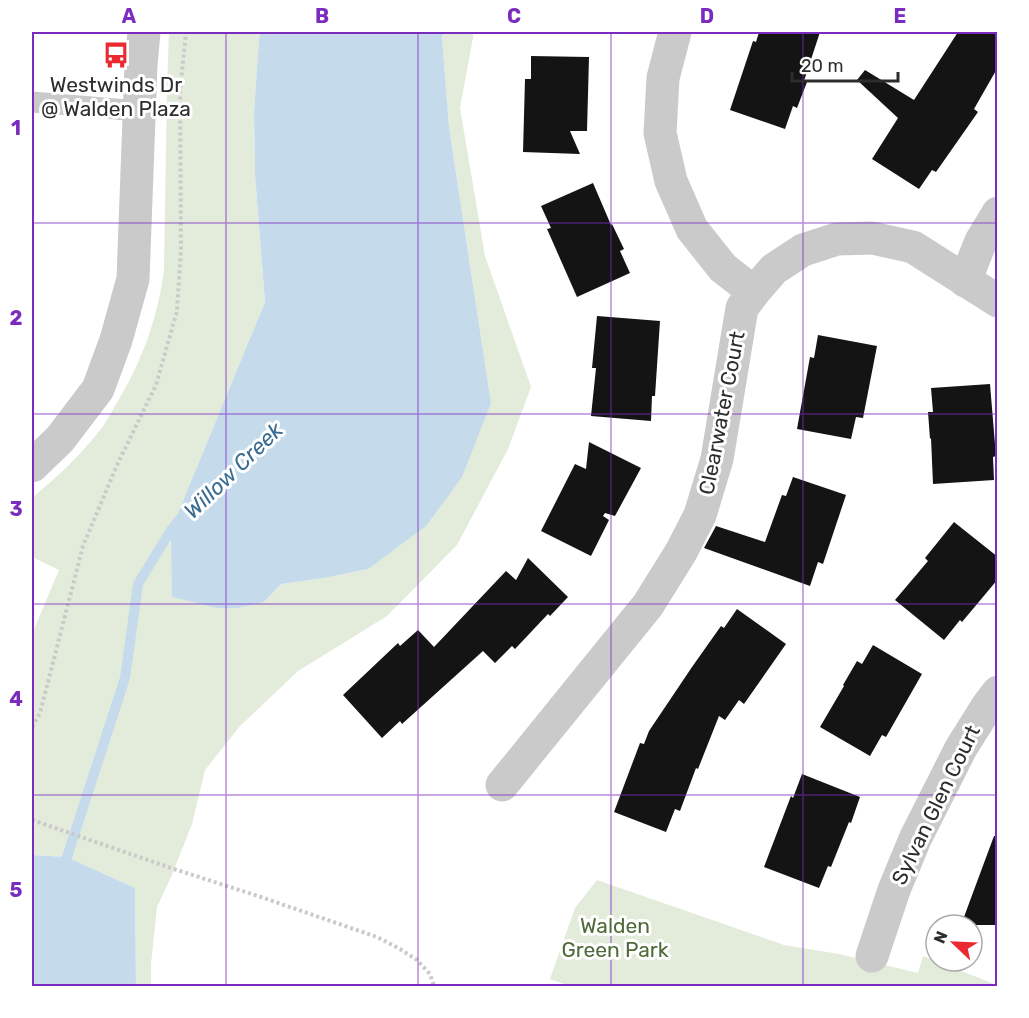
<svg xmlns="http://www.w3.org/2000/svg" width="1029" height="1018" viewBox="0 0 1029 1018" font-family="Rubik,sans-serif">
<rect width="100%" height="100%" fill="#fff"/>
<!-- green -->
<path fill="#e3ebda" d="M169 32H261L259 39 254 112 255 175 265 302 171 530 264 602 281 584 324 578 368 569 491 403 449 127 442 37 444 32H474L460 108 485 256 531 387 508 449 457 545 387 616 298 671 240 726 205 770 192 824 171 877 157 907 151 964V986H136L135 888 67 857 32 855V634L59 570 32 557V498C56 478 81 455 100 430 106 423 110 414 115 406 141 364 158 318 164 269L167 88Z
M597 880 784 945 839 954 918 973 923 956 997 985 998 986H570L550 979 575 908Z"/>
<!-- water -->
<path fill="#c5dbec" d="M261 32H444L442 37 449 127 491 403 462 477 426 526 368 569 324 578 281 584 264 602 237 608H217L172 597 171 530 265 302 255 175 254 112 259 39Z
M32 855 67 857 135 888 136 986H32Z"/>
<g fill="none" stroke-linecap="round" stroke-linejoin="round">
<!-- stream -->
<path stroke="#c5dbec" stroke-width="10" d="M61 868 67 857 125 678 138 584 171 530 179 520"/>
</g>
<!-- building -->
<path fill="#141414" d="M759 32H820L804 81 807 82 797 108 793 106 785 129 730 110 753 41 756 42Z
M958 32H998V67L974 109 978 112 936 172 932 170 919 189 872 159 898 118 857 80 865 70 914 100Z
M531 56 589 57 587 131H570L580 154 523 152 525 79H531Z
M593 183 611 225 612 224 624 249 620 251 630 273 577 297 547 229 551 228 541 206Z
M597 316 660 321 655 396H652L651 421 591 416 596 368H592Z
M818 335 877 346 863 418 856 417 851 439 797 429 810 357 814 358Z
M990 384 996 456 993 457 994 480 933 484 931 438 930 439 928 412H933L931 388Z
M589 442 641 468 615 516 605 513 603 516 609 520 591 556 541 531 575 464 586 469Z
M793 477 846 495 823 564 818 562 810 586 704 548 716 526 765 542 782 495 786 496Z
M954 522 998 557V579L962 622 960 620 944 640 895 600 928 561 925 558Z
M528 558 568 597 550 616 548 614 515 649 512 646 495 663 483 651 402 724 400 721 382 738 343 695 398 643 400 646 418 630 434 647 506 571 516 580Z
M737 609 786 644 744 704 739 700 725 720 719 716 698 769 696 768 680 811 675 809 666 832 614 812 640 743 644 744 649 731 692 667 721 626 724 628Z
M873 645 922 674 886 737 882 735 870 756 820 727 844 686 843 685 857 661 862 664Z
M802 774 860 797 851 823 849 822 831 867 828 866 819 888 764 867 791 796 793 798Z
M994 836H998V925H961Z"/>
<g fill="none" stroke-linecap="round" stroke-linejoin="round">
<!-- path -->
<path stroke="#cacaca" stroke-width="4" stroke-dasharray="3 3" stroke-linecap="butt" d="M32 727 40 713 83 546 117 465 156 385 177 311 181 249 180 91 186 32
M32 820 174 869 258 896 377 937 400 949 417 960 430 974 434 986"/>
<!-- service -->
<path stroke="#cacaca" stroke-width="21" d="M32 102 139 111"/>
<!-- minor -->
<path stroke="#cacaca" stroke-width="33" d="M675 32 663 78 660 133 671 181 692 229 723 268 754 292
M965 281 981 241 998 213
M32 466 60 439 98 389 116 340 133 279 141 65 144 32
M502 785 648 605 681 552 700 515 717 459 742 308 754 292 774 269 803 250 837 239 872 238 913 247 998 301
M872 956 894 890 915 839 961 748 988 705 998 692"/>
</g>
<!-- grid -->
<path fill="none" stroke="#7b2cbf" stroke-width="1.5" stroke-opacity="0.55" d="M226 32V986M418 32V986M611 32V986M803 32V986M32 223H998M32 414H998M32 604H998M32 795H998"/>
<!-- icons -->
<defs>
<g id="bus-bare" transform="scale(2.07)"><path d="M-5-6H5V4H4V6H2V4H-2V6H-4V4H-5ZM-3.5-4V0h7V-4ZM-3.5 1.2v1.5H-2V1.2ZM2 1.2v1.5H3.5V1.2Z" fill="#ea2930" stroke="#fff" stroke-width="2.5" paint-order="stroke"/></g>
</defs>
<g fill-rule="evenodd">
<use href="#bus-bare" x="116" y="55"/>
</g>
<g text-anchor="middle" stroke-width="6" stroke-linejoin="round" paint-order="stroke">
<!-- poi labels -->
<g font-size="21" fill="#2d2d2d" stroke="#fff">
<text x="116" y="92">Westwinds Dr<tspan x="116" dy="24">@ Walden Plaza</tspan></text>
</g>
<!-- street labels -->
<g font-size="21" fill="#2d2d2d" stroke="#fff">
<text transform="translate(722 413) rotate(-79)" y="7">Clearwater Court</text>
<text transform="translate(936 805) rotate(-64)" y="7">Sylvan Glen Court</text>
</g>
<!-- park labels -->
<g font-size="21" fill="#4e6a39" stroke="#fff">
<text x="615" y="933">Walden<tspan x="615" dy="24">Green Park</tspan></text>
</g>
<!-- water labels -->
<g font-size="22" font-style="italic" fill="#396c91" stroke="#fff">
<text transform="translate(233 470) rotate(-44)" y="8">Willow Creek</text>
</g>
</g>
<!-- border -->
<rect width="1029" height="1018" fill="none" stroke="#ffffff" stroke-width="66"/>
<!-- north arrow -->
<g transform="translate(954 943) rotate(293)"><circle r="28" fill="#ffffff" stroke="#ababab" stroke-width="1.5"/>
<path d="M0-4.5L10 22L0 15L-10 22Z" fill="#ea2930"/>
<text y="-9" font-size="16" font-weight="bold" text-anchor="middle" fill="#2d2d2d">N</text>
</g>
<!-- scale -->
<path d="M792 72v9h106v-9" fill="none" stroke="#2d2d2d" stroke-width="3"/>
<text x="801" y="72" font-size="18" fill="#2d2d2d" stroke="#ffffff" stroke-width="4.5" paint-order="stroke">20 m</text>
<rect x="33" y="33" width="963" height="952" fill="none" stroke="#7b2cbf" stroke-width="2"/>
<g font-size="20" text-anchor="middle" font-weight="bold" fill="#7b2cbf">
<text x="129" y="23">A</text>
<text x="322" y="23">B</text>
<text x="514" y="23">C</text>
<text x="707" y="23">D</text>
<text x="900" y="23">E</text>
<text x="16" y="135">1</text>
<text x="16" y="325">2</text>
<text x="16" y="516">3</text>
<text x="16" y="706">4</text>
<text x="16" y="897">5</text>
</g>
</svg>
